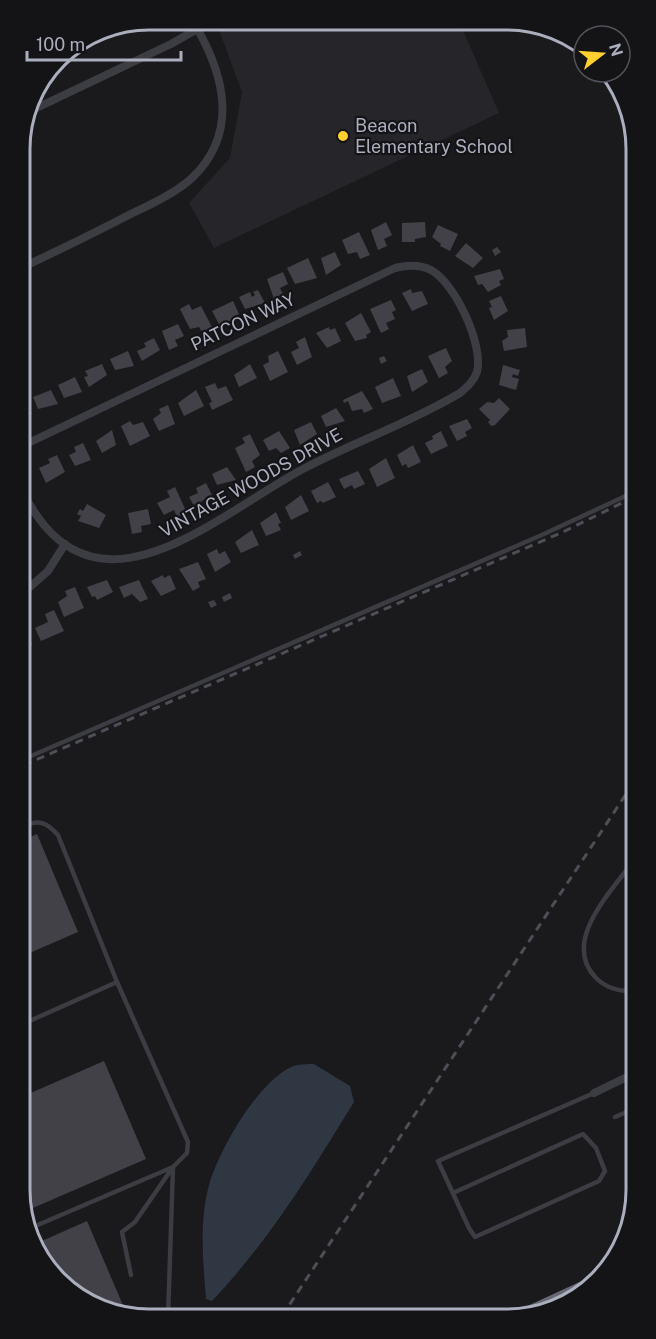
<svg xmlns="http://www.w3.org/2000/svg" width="656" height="1339" viewBox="0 0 656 1339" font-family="'Public Sans',sans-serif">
<rect width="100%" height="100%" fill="#1a191c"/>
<!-- built -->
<path fill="#262529" d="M229 20 459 21 499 113 214 248 189 203 230 158 242 92 219 30Z"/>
<!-- water -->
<path fill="#2e3742" d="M314 1064 350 1086 354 1102C311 1172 269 1241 212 1301L206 1299C203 1262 199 1222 209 1185 219 1150 257 1083 291 1067 297 1064 307 1064 314 1064Z"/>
<!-- building -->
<path fill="#414147" d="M386 222 392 235 384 239 387 246 378 250 371 230Z
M425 222 426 237 415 239V242H402V223Z
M438 225 458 234 450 251 440 246 441 244 432 237Z
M359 232 370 255 360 259 357 252 348 254 342 240Z
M466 243 483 258 473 268 455 256Z
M497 247 501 252 495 256 492 250Z
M335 252 341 265 326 275 321 258Z
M308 258 317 278 295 284 287 268Z
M500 269 504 279 499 281 501 285 488 292 482 284 478 285 474 276Z
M283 272 288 284 280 288 283 294 274 299 267 279Z
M411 289 412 293 422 291 428 304 412 311 402 293Z
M258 290 265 303 245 309 239 297 250 292 252 297 255 295 253 292Z
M501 296 508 311 494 320 489 308 492 307 489 301Z
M391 300 396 310 392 312 395 319 386 323 389 329 381 333 370 309Z
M233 301 239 314 233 317 234 319 220 326 212 311Z
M189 304 192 310 201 306 213 329 203 334 199 327 190 329 180 309Z
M361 313 371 332 366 335 367 338 355 341 345 323Z
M178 324 184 336 175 340 178 346 169 350 162 331Z
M329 327 330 330 335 328 341 341 327 348 316 333Z
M525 328 527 347 504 351 502 341 508 337 507 330Z
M305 337 312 357 297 365 291 352 299 348 296 342Z
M154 338 160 350 142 361 137 351 146 347 144 343Z
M446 348 452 361 445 367 448 373 439 378 428 356Z
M128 351 134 366 115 370 110 359Z
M278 351 288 372 270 381 263 365 269 362 268 356Z
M384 356 387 361 381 364 379 358Z
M102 364 107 375 89 387 84 377 88 376 85 371Z
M250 364 257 378 239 387 234 375Z
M503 365 520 370 518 376 513 374 512 377 519 379 516 390 499 385Z
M422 369 428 382 412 392 407 376Z
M75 377 82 392 64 398 58 385Z
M393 378 401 396 382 403 375 387Z
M215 383 218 389 226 386 233 400 212 410 209 403 212 402 205 387Z
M51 390 58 404 38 409 33 397Z
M196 390 204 406 184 416 178 403Z
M362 391 373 409 364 413 362 409 352 411 348 401 344 403 343 400Z
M499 398 510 409 495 425 491 426 488 422 490 420 479 409 487 402 494 403Z
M22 403 24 406 28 404 32 414 23 418Z
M168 405 175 424 159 431 153 419 161 413 159 409Z
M336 408 345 421 326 427 321 416Z
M467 419 472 428 465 432 467 436 457 441 449 426Z
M130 421 133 425 143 422 150 436 130 446 121 426Z
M311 422 317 434 300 445 294 430Z
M112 430 116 445 102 453 96 441Z
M279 431 290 448 281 453 276 448 269 451 263 440Z
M441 431 448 446 431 454 425 443 433 439 432 436Z
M250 434 260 455 252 461 255 467 246 472 235 448 245 443 242 438Z
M83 443 91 460 75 466 69 455 76 452 74 447Z
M413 445 421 462 408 468 406 464 402 466 397 455Z
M57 455 65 472 46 483 39 468 50 463 48 459Z
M386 458 395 478 377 487 369 469Z
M227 467 236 480 217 485 212 474Z
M358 471 365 484 354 489 352 485 344 489 339 479Z
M328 482 336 497 323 503 321 501 317 503 311 491Z
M206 483 212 495 194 506 189 497 198 493 196 488Z
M175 487 187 513 177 517 174 510 164 515 157 503 170 497 167 491Z
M301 495 309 511 291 520 285 507Z
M87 504 106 515 99 528 78 521 81 516 77 514 80 509 83 511Z
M148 509 151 524 141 526 142 532 132 534 128 513Z
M276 512 281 523 278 524 281 530 266 536 260 523Z
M252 530 259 545 241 553 235 542Z
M23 544 31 560 23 564Z
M217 549 219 554 225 551 231 562 215 572 207 554Z
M300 551 302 555 295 559 293 555Z
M198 562 206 579 198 582 200 587 193 591 179 569Z
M163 575 164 578 170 575 176 589 161 596 151 581Z
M107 580 113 592 97 600 95 596 92 597 87 587Z
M139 580 148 599 140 602 132 594 124 598 119 587Z
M75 587 84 608 64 617 58 602 67 596 65 591Z
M230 593 232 598 224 602 222 597Z
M214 600 217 605 211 608 208 602Z
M54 610 64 631 41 641 35 628 48 622 45 614Z
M27 626 32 645 23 650V628Z
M37 834 78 932 25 955 24 840Z
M104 1061 146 1159 26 1211V1095Z
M87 1221 128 1317 64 1288 35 1244Z"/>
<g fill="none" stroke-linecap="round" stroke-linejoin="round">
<!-- service -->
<path stroke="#3c3c43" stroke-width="4.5" d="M24 759 544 534 632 493
M24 826C40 819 47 823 58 835L117 982
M634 860C613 890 560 941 596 978 606 988 622 993 635 990
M25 1023 117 982 188 1142 187 1153 173 1167 26 1230
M615 1117 636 1108
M453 1193 583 1134 596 1148 605 1171 599 1181 475 1237 469 1228 438 1161 594 1093
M131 1275 122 1232 135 1222 173 1167
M168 1318 173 1167"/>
<!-- minor -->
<path stroke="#3c3c43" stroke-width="8" d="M26 113 171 44 213 20
M21 268C55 252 88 236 121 219 144 207 172 196 192 178 238 134 225 78 198 30
M22 446 395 268C407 265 420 264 431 270 455 283 484 345 477 372 474 381 467 387 460 393 410 423 354 442 303 469 215 516 92 634 22 490
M23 593 48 571 65 544
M594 1093 635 1073"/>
<!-- motorway -->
<path stroke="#656873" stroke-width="15" d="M530 1313 582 1289"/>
<!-- rail -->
<path stroke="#4d4e56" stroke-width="3" stroke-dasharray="8 6" stroke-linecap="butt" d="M24 765 563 532 632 498
M282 1316 634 782"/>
</g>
<!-- markers -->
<circle fill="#ffcf2e" stroke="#141417" stroke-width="2" cx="343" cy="136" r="6"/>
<g text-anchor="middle" stroke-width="4.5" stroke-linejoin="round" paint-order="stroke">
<!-- poi labels -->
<g font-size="18" fill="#abaebd" stroke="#141417" text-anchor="start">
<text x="355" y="132">Beacon<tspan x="355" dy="21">Elementary School</tspan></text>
</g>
<!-- street labels -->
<g font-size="18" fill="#abaebd" stroke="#141417">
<text transform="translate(243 322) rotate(-25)" y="6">PATCON WAY</text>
<text transform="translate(251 483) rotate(-29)" y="6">VINTAGE WOODS DRIVE</text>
</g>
</g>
<!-- crop -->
<path d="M0 0H656V1339H0ZM149 30H507A119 119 0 0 1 626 149V1190A119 119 0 0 1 507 1309H149A119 119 0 0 1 30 1190V149A119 119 0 0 1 149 30Z" fill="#141417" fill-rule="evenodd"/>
<path fill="none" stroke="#abaebd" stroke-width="3" d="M149 30H507A119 119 0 0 1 626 149V1190A119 119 0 0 1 507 1309H149A119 119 0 0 1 30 1190V149A119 119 0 0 1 149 30Z"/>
<!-- north arrow -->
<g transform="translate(602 54) rotate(73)"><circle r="28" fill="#141417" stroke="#505259" stroke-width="1.5"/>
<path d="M0-4.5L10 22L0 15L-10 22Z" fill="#ffcf2e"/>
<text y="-9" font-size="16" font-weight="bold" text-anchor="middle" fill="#abaebd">N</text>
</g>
<!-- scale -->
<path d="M27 51v9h154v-9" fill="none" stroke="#abaebd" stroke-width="3"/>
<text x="36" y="51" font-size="18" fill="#abaebd" stroke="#141417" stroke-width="4.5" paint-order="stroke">100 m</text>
</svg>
